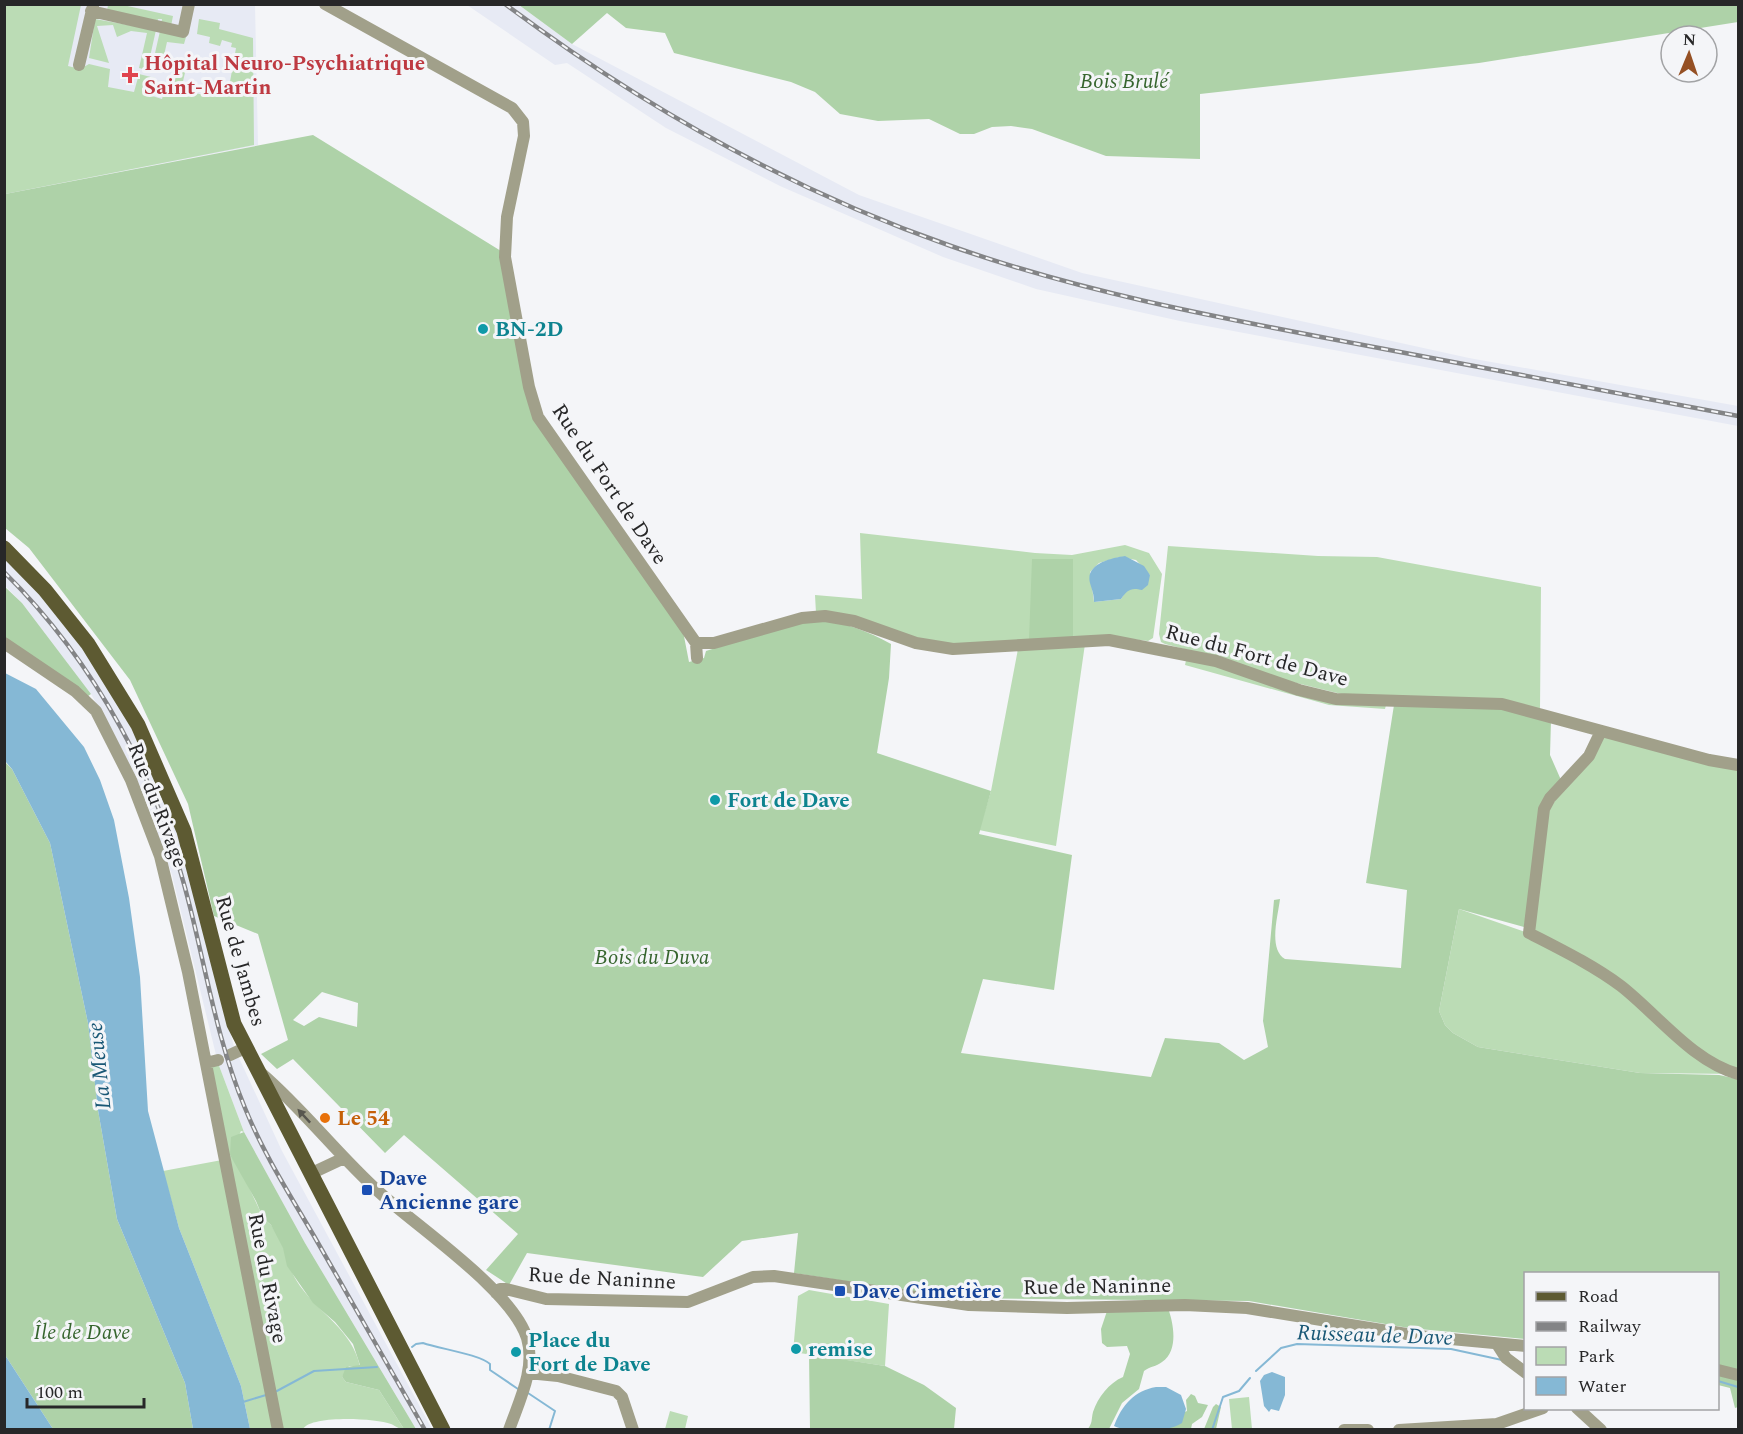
<svg xmlns="http://www.w3.org/2000/svg" width="1743" height="1434" viewBox="0 0 1743 1434" font-family="Spectral,serif">
<rect width="100%" height="100%" fill="#f4f5f8"/>
<!-- built -->
<path fill="#e7eaf4" d="M5 5H255L258 145 5 194Z
M467 5H519L572 44 859 195 1082 273 1469 358 1738 406V426L1180 321 1036 289 943 257 780 186 666 128 567 63 555 65Z
M4 548 88 644 170 796 234 1047 282 1151 432 1429H416L305 1243 244 1132 218 1063 172 875 150 811 133 770 91 694 22 603 5 586Z"/>
<!-- green -->
<path fill="#bbdcb5" fill-rule="evenodd" d="M5 5H81L68 66 80 69 89 64 110 69 108 87 134 92 139 74 155 78 149 95 162 99 164 92 172 93 179 63 187 64 181 90 209 96 211 91 228 93 236 48 231 47 232 43 222 40 220 46 209 43 210 37 197 34 199 19 220 23 219 29 253 38 254 145 5 194Z
M108 5H123L173 16 171 26 161 24 162 19H158L157 23 107 11Z
M95 19 156 30 147 70 139 68 147 33 131 31 117 37 113 25 97 26 109 63 89 58Z
M160 31 186 37 184 44 167 42 160 73 151 71Z
M860 533 1035 553 1072 555 1125 545 1149 553 1162 574 1153 638 1148 641 1122 638H1073V560L1029 640 974 645 930 642 816 613 815 595 862 599ZM1120 557 1136 560 1150 575 1126 591 1121 599 1094 602 1090 572 1099 563Z
M1168 546 1318 556 1377 557 1541 587 1540 710 1328 694 1215 657 1165 644 1161 642 1159 634Z
M1085 644 1056 846 979 830 991 791 1018 649Z
M1187 656 1386 705 1385 709 1329 705 1185 665Z
M1601 731 1738 765V1074L1640 1073 1478 1047 1453 1033 1445 1025 1439 1011 1459 909 1528 933 1541 822Z
M218 1063 244 1132 241 1131 230 1155C244 1173 252 1195 262 1215 264 1220 268 1222 271 1225 275 1230 282 1244 284 1249 290 1264 290 1272 300 1286 320 1314 352 1330 360 1366H349L342 1377 346 1382 379 1390 404 1429C398 1429 396 1426 391 1424 375 1418 311 1415 303 1429H281L210 1065Z
M222 1160 275 1429H250L241 1386 179 1228 163 1171Z
M809 1290 889 1304 885 1366 793 1352 798 1296Z
M1249 1397 1252 1429H1232L1229 1399Z
M670 1411 688 1416 685 1429H665Z"/>
<!-- forest -->
<path fill="#aed2a8" fill-rule="evenodd" d="M1738 4V22L1479 63 1200 94V159L1106 156 1032 129 1011 126 992 127 974 134H960L929 119 878 121 840 114 815 92 791 82 674 53 665 33 626 28 607 13 572 44 519 5Z
M313 135 501 251 534 417 682 626 689 662 704 658 706 651C737 642 787 622 817 621 844 621 869 632 891 644L889 678 877 753 991 791 979 834 1072 855 1054 990 983 979 961 1053 1151 1077 1165 1038 1219 1043 1244 1060 1268 1047 1263 1021 1274 900 1280 899C1278 916 1268 949 1285 959L1401 968 1407 890 1366 883 1394 705 1501 706 1551 720 1550 755 1561 780 1549 792 1524 927 1459 909 1439 1011 1445 1025 1453 1033 1478 1047 1640 1073 1719 1075 1738 1079V1407L1735 1408 1730 1388 1718 1385V1274H1526L1525 1339 1409 1328 1249 1301 953 1298 794 1273 798 1233 742 1241 703 1277 527 1253 509 1285 486 1270 518 1234 404 1135 385 1153 293 1059 277 1069 261 1054 288 1040 258 934 214 916 188 804 130 680 29 548 5 528V194ZM322 992 358 1003 357 1027 319 1017 304 1026 293 1020Z
M1032 559H1073V638L1029 640Z
M4 586 22 603 91 694 81 701 5 646Z
M4 761 12 769 50 843 88 1023 98 1110 117 1219 185 1383 193 1429H53L5 1355Z
M244 1132 305 1243 416 1429H404L379 1390 346 1382 342 1377 346 1367 360 1365 353 1344 335 1322 313 1303 287 1266 283 1248 271 1225 263 1218 256 1201 230 1155 231 1137Z
M1107 1311H1169C1174 1326 1178 1351 1162 1362 1156 1367 1150 1366 1144 1371L1139 1389 1122 1403 1109 1429 1087 1430C1093 1423 1091 1420 1093 1412 1098 1397 1109 1383 1123 1377L1130 1354 1127 1346 1107 1347 1102 1343 1101 1329Z
M809 1354 885 1366 924 1385 956 1408 954 1429H810Z
M1191 1394 1195 1396 1198 1403 1208 1405 1202 1417 1192 1424 1191 1429 1142 1430 1187 1411 1186 1400Z
M1216 1404 1221 1407 1216 1429H1204L1213 1407Z"/>
<!-- water -->
<path fill="#85b8d5" d="M1125 556 1144 566 1150 575 1148 585 1142 590C1131 587 1127 590 1121 599L1094 602C1094 594 1092 590 1090 583 1085 564 1111 558 1125 556Z
M5 673 36 689 84 747 100 780 114 820 129 898 140 977 148 1111 179 1228 241 1386 250 1429H193L185 1383 117 1219 98 1110 88 1023 50 843 12 769 5 761Z
M4 1355H5L53 1429H5Z
M1272 1372 1285 1377V1395L1279 1411 1271 1409 1269 1412 1264 1406 1260 1381 1264 1375Z
M1156 1387H1166L1181 1395 1186 1409 1182 1423C1166 1433 1130 1434 1114 1426 1122 1405 1134 1391 1156 1387Z"/>
<g fill="none" stroke-linecap="round" stroke-linejoin="round">
<!-- stream -->
<path stroke="#85b8d5" stroke-width="2" d="M412 1347 416 1344 423 1343C440 1349 479 1354 490 1364V1370L518 1389
M1256 1371 1281 1348 1297 1344 1451 1349 1502 1360
M1718 1381 1738 1387
M275 1392 314 1371 377 1367
M528 1393 555 1411 549 1430
M243 1402 266 1395
M1212 1430 1223 1397 1239 1391 1250 1378"/>
<!-- minor -->
<path stroke="#a1a08a" stroke-width="12" d="M325 4 512 108 523 122 524 136 507 217 505 257 529 387 538 417 696 643H714L802 618 825 616 854 621 916 643 953 649 1109 640 1216 661 1299 690 1336 699 1502 704 1709 760 1738 765
M91 11 183 32 189 4
M79 65 93 6
M4 643 75 691 96 711 131 780 160 856 188 972 278 1430
M696 643 697 658
M1601 731 1589 756 1550 798 1544 809 1529 933C1560 949 1593 965 1621 986 1658 1015 1692 1061 1738 1074
M230 1055 245 1048
M206 1063 218 1060
M261 1073C303 1109 338 1155 379 1192 417 1227 512 1290 527 1338 536 1369 519 1401 509 1430
M312 1173 344 1158
M496 1293 500 1289H506L546 1299 688 1302 753 1277 774 1276 969 1305 1067 1308 1185 1305 1247 1308 1419 1336 1526 1346
M1497 1344 1506 1358 1526 1373
M1718 1370 1738 1375
M528 1373 558 1376 616 1391 622 1397 633 1430
M1577 1408 1601 1430
M1344 1430H1368
M1399 1430 1497 1424 1543 1408"/>
<!-- major -->
<path stroke="#5d5a32" stroke-width="15" d="M4 548 45 590 88 644 138 725 184 831 234 1024 443 1430"/>
<!-- rail casing -->
<g stroke="#838486" stroke-width="4.5">
<path id="rail" d="M505 4C642 106 790 190 951 246 1078 291 1210 316 1342 341 1474 366 1606 391 1738 416
M4 572C97 664 159 781 190 907 207 975 218 1043 245 1108 263 1153 290 1195 314 1236 351 1301 388 1365 425 1430"/>
</g>
<!-- rail -->
<use href="#rail" stroke="#f4f5f8" stroke-width="2" stroke-dasharray="7" stroke-linecap="butt"/>
</g>
<!-- one-way arrows -->
<defs><path id="oneway-solid" d="M-6-.8H1V-3.2L6.5 0L1 3.2V.8H-6Z" transform="scale(1.5)"/></defs>
<use fill="#58574f" href="#oneway-solid" transform="translate(304 1116) rotate(-133)"/>
<!-- markers -->
<path fill="#e0444e" stroke="#f4f5f8" stroke-width="2" d="M127 66h6v6h6v6h-6v6h-6v-6h-6v-6h6z"/>
<g fill="#0f9aa8" stroke="#f4f5f8" stroke-width="2">
<circle cx="483" cy="329" r="6"/>
<circle cx="715" cy="800" r="6"/>
<circle cx="796" cy="1349" r="6"/>
<circle cx="516" cy="1352" r="6"/>
</g>
<circle fill="#e8710a" stroke="#f4f5f8" stroke-width="2" cx="325" cy="1118" r="6"/>
<g fill="#1a4fb4" stroke="#f4f5f8" stroke-width="2">
<rect x="361" y="1184" width="12" height="12" rx="3"/>
<rect x="834" y="1285" width="12" height="12" rx="3"/>
</g>
<g text-anchor="middle" stroke-width="6" stroke-linejoin="round" paint-order="stroke">
<!-- health labels -->
<g font-size="21" font-weight="bold" fill="#be3a42" stroke="#f4f5f8" text-anchor="start">
<text x="144" y="70">Hôpital Neuro-Psychiatrique<tspan x="144" dy="24">Saint-Martin</tspan></text>
</g>
<!-- park labels -->
<g font-size="21" font-style="italic" fill="#36652e" stroke="#f4f5f8">
<text x="1124" y="88">Bois Brulé</text>
<text x="652" y="964">Bois du Duva</text>
<text x="82" y="1339">Île de Dave</text>
</g>
<!-- culture labels -->
<g font-size="21" font-weight="bold" fill="#0d838f" stroke="#f4f5f8" text-anchor="start">
<text x="495" y="336">BN-2D</text>
<text x="727" y="807">Fort de Dave</text>
<text x="528" y="1347">Place du<tspan x="528" dy="24">Fort de Dave</tspan></text>
<text x="808" y="1356">remise</text>
</g>
<!-- street labels -->
<g font-size="21" fill="#272728" stroke="#f4f5f8">
<text transform="translate(610 484) rotate(56)" y="7">Rue du Fort de Dave</text>
<text transform="translate(1257 655) rotate(15)" y="7">Rue du Fort de Dave</text>
<text transform="translate(158 805) rotate(69)" y="7">Rue du Rivage</text>
<text transform="translate(241 961) rotate(74)" y="7">Rue de Jambes</text>
<text transform="translate(268 1278) rotate(79)" y="7">Rue du Rivage</text>
<text transform="translate(602 1278) rotate(3)" y="7">Rue de Naninne</text>
<text transform="translate(1097 1286) rotate(-1)" y="7">Rue de Naninne</text>
</g>
<!-- food labels -->
<g font-size="21" font-weight="bold" fill="#c56008" stroke="#f4f5f8" text-anchor="start">
<text x="337" y="1125">Le 54</text>
</g>
<!-- transit labels -->
<g font-size="21" font-weight="bold" fill="#164399" stroke="#f4f5f8" text-anchor="start">
<text x="379" y="1185">Dave<tspan x="379" dy="24">Ancienne gare</tspan></text>
<text x="852" y="1298">Dave Cimetière</text>
</g>
<!-- water labels -->
<g font-size="22" font-style="italic" fill="#1a5876" stroke="#f4f5f8">
<text transform="translate(98 1066) rotate(-96)" y="8">La Meuse</text>
<text transform="translate(1375 1334) rotate(2)" y="8">Ruisseau de Dave</text>
</g>
</g>
<!-- border -->
<rect width="1743" height="1434" fill="none" stroke="#272728" stroke-width="12"/>
<!-- legend -->
<rect x="1524" y="1272" width="195" height="138" fill="#f4f5f8" stroke="#a2a3a5" stroke-width="1.5"/>
<rect x="1536" y="1292" width="30" height="9" fill="#5d5a32" stroke="#a2a3a5" stroke-width="1.5"/>
<text x="1578" y="1302" font-size="18" fill="#272728">Road</text>
<rect x="1536" y="1322" width="30" height="9" fill="#838486" stroke="#a2a3a5" stroke-width="1.5"/>
<text x="1578" y="1332" font-size="18" fill="#272728">Railway</text>
<rect x="1536" y="1347" width="30" height="18" fill="#bbdcb5" stroke="#a2a3a5" stroke-width="1.5"/>
<text x="1578" y="1362" font-size="18" fill="#272728">Park</text>
<rect x="1536" y="1377" width="30" height="18" fill="#85b8d5" stroke="#a2a3a5" stroke-width="1.5"/>
<text x="1578" y="1392" font-size="18" fill="#272728">Water</text>
<!-- north arrow -->
<g transform="translate(1689 54) rotate(2)"><circle r="28" fill="#f4f5f8" stroke="#a2a3a5" stroke-width="1.5"/>
<path d="M0-4.5L10 22L0 15L-10 22Z" fill="#955024"/>
<text y="-9" font-size="16" font-weight="bold" text-anchor="middle" fill="#272728">N</text>
</g>
<!-- scale -->
<path d="M27 1398v9h117v-9" fill="none" stroke="#272728" stroke-width="3"/>
<text x="36" y="1398" font-size="18" fill="#272728" stroke="#f4f5f8" stroke-width="4.5" paint-order="stroke">100 m</text>
</svg>
